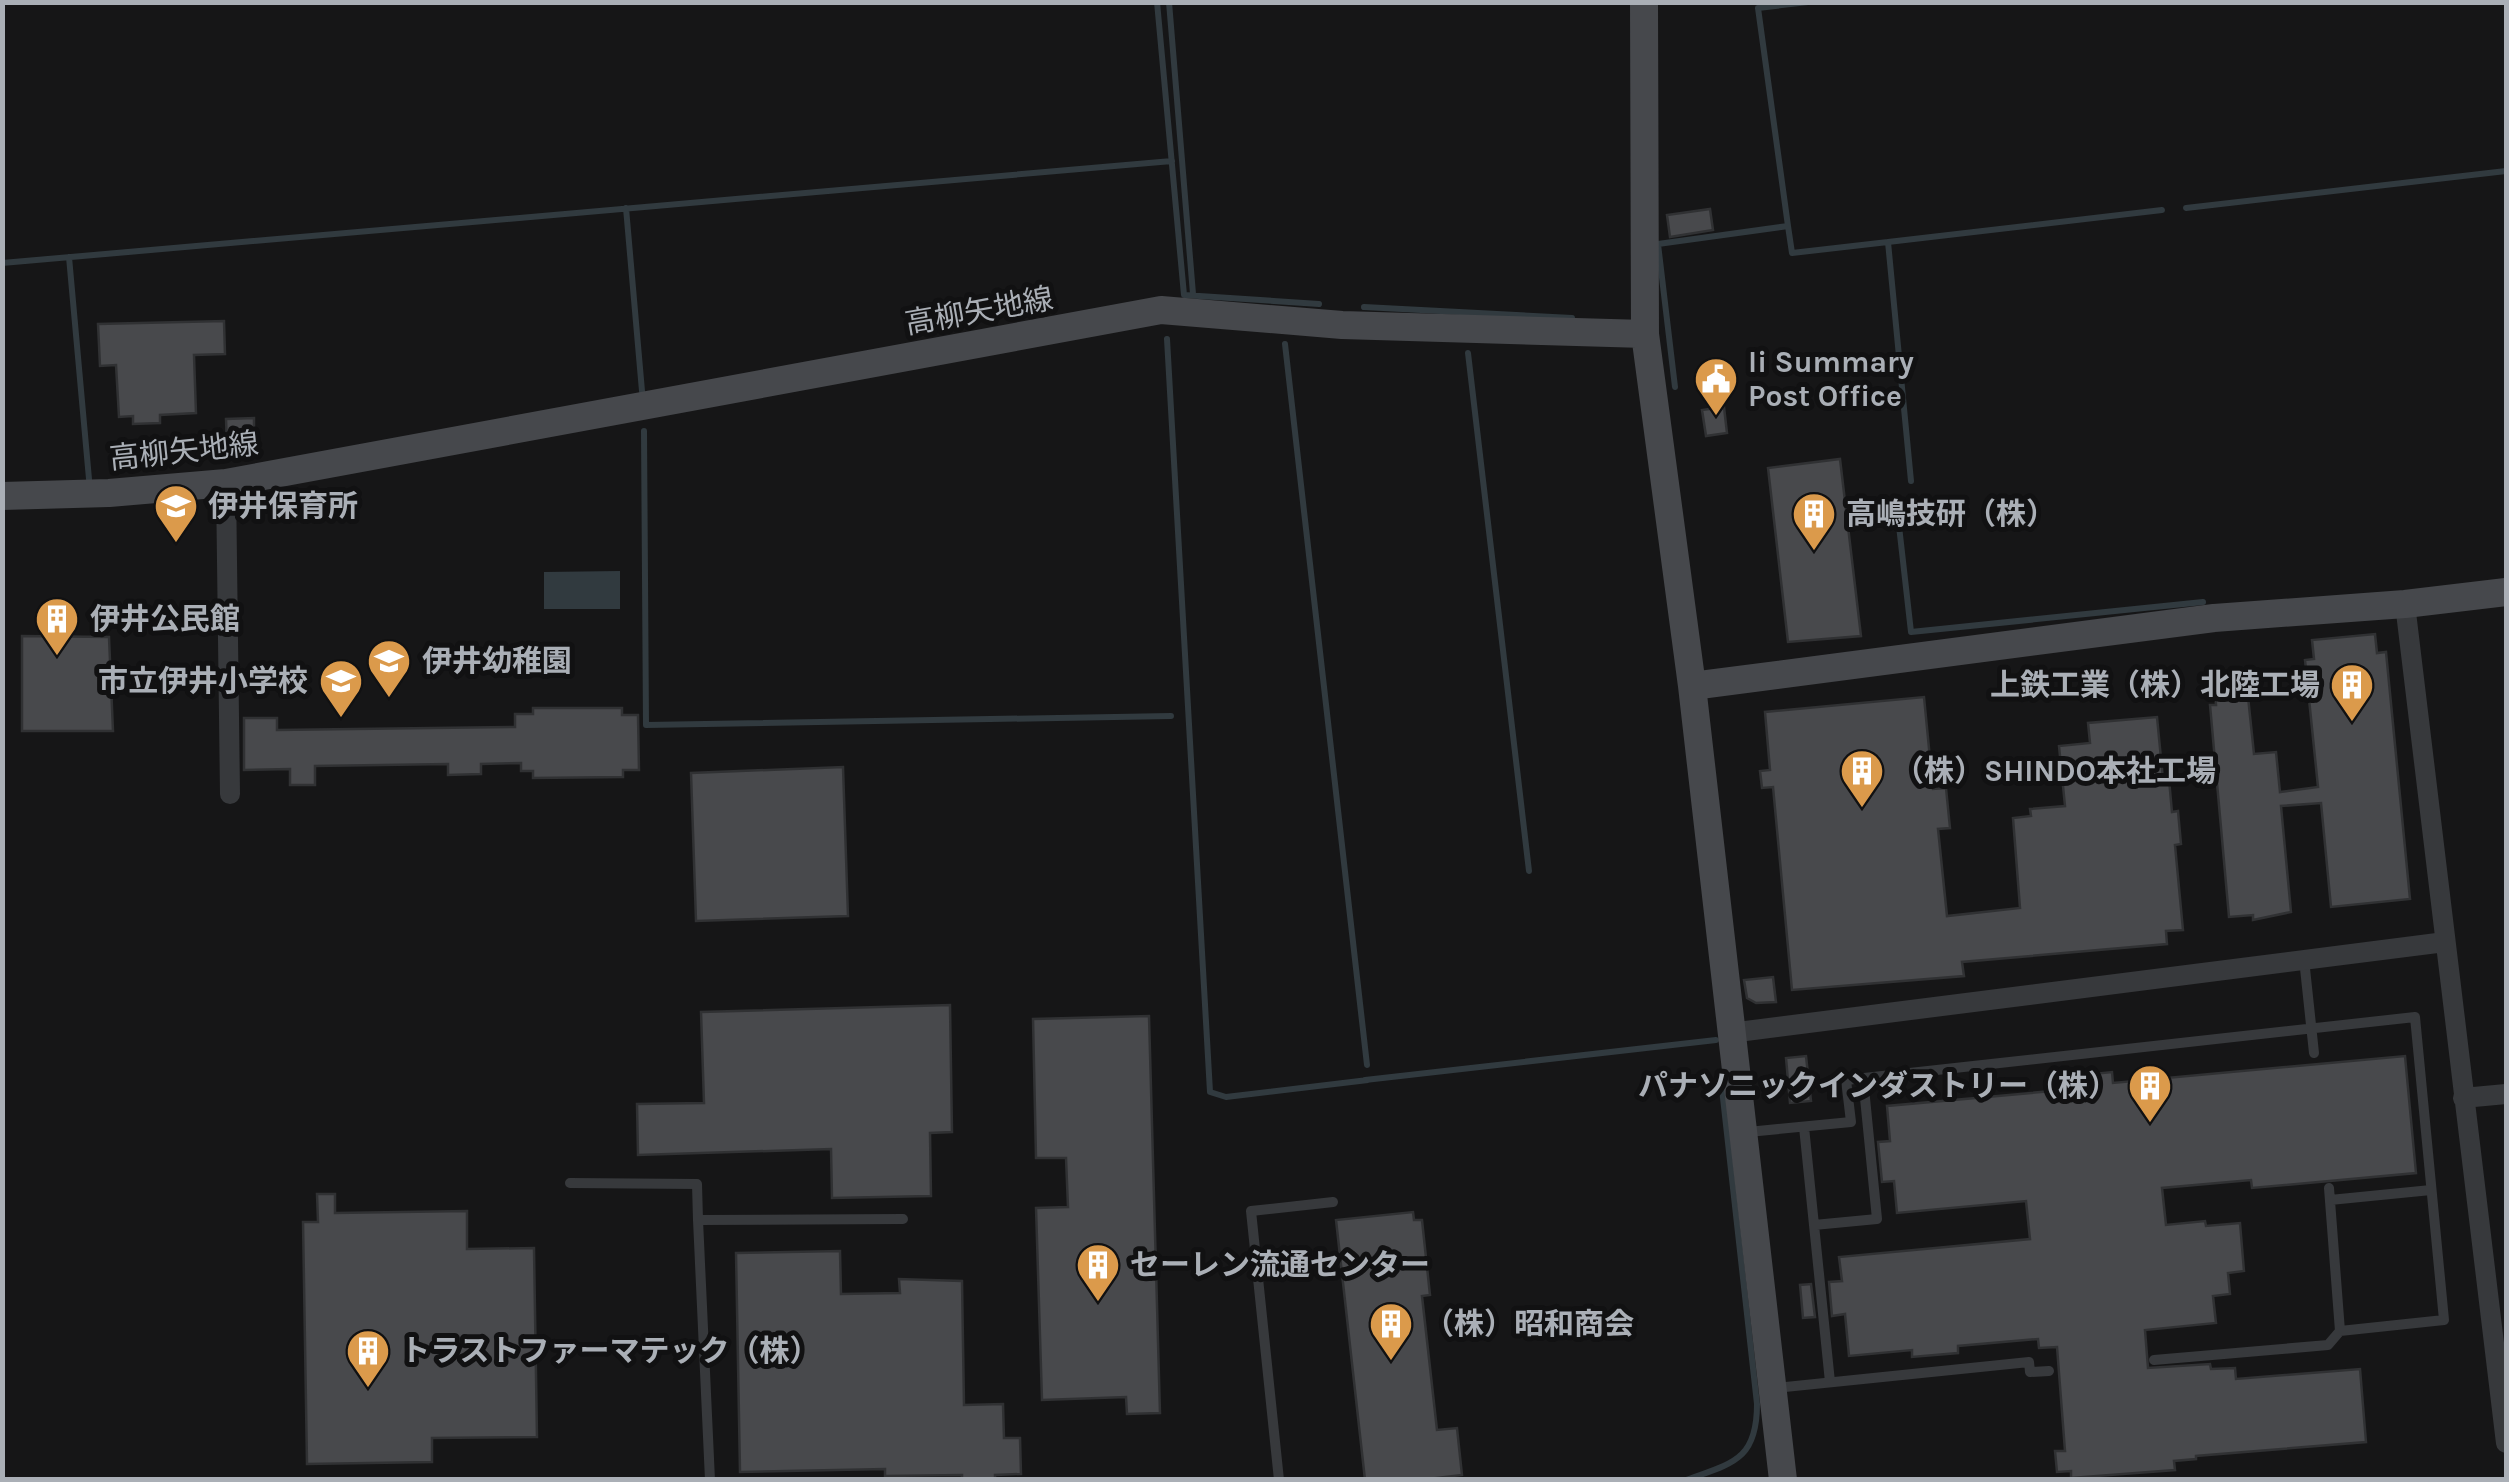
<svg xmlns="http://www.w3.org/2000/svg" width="2509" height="1482" viewBox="0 0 2509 1482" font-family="Karla,'Noto Sans JP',sans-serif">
<rect width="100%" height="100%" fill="#161617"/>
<!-- water -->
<path fill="#313a3f" d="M620 571V609H544V572Z"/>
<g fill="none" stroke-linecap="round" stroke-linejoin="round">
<!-- stream -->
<path stroke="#313a3f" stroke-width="6" d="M1157 2 1184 295 1319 304
M1169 2 1193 294
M626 208 642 391
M2186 208 2506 171
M1788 226 1758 8 1808 2
M69 257 89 479
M2 263 1172 161
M1364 307 1572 318
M1167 339 1210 1092 1226 1097 1368 1080
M1285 344 1367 1065
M1468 353 1529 871
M1675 387 1658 244 1788 226 1792 253 1888 242
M644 431 646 725 1171 716
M1911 481 1888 242 2162 210
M1898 517 1911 632 2203 602
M1365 1080 1716 1040
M1686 1480C1733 1463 1757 1460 1757 1404L1722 1089"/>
</g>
<!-- building -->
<path fill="#48494c" stroke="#303133" stroke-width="2.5" d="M1710 209 1713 230 1670 237 1667 215Z
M224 321 225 354 194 355 196 413 160 415V423L133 424V416L119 417 116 365 100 366 98 324Z
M1724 407 1727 433 1706 436 1702 410Z
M254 418V445L227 446 226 419Z
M1840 459 1861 636 1788 642 1768 468Z
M2375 634 2377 653 2386 652 2410 899 2331 907 2321 803 2281 806 2291 912 2253 920V915L2229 917 2210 705H2216L2215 691 2247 687 2254 754 2276 752 2280 792 2318 787 2305 660 2314 659 2312 640Z
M22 636 109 637 113 731H22Z
M1924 697 1933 789 1946 788 1950 828 1938 829 1947 916 2020 908 2013 818 2031 816 2030 809 2065 806 2059 746 2090 743 2088 723 2157 717 2163 779H2169L2172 812 2178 811 2181 844 2175 845 2183 930 2166 931 2167 944 1962 962 1964 976 1792 990 1773 787 1762 788 1760 771 1770 770 1765 712Z
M533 708H622V715H638L639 770H623V777L533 778V771H521V763L481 764V774L448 775V764L315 766V785H290V769L244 770V718H277V730L515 727V714H533Z
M843 767 848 916 696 921 691 773Z
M1773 977 1776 1002 1756 1003 1747 998 1744 980Z
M950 1005 952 1132 930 1133 931 1196 832 1198 831 1149 638 1155 637 1104 704 1103 701 1012Z
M1149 1016 1160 1413 1127 1414 1126 1397 1042 1400 1036 1208 1068 1207 1066 1158H1036L1033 1019Z
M1806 1056 1811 1101 1790 1103 1786 1058Z
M2405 1056 2416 1173 2252 1188 2251 1180 2162 1188 2166 1225 2205 1221 2206 1226 2240 1223 2244 1271 2228 1273 2230 1294 2213 1296 2216 1323 2145 1330 2148 1368 2210 1364 2211 1369 2235 1368 2236 1379 2360 1369 2366 1442 2196 1456V1459L2174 1461 2175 1470 2071 1478V1471L2057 1472 2055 1451H2065L2057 1347 2039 1348 2038 1339 1958 1346V1353L1912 1357V1350L1849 1356 1845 1314 1832 1316 1829 1282 1842 1281 1839 1257 2030 1239 2026 1201 1897 1213 1894 1181 1882 1182 1878 1142 1890 1141 1887 1106 2074 1089 2073 1076 2112 1072 2113 1083Z
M317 1194H335V1213L467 1211V1249L534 1248 537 1437 432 1438V1462L307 1464 303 1222H318Z
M1413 1212 1414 1220H1422L1430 1295 1422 1296 1437 1430 1457 1428 1462 1475 1420 1480H1365L1336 1220Z
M840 1251 841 1294 900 1293 899 1279 962 1281 964 1405 1003 1404 1004 1438H1020L1021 1474 995 1475V1480H962V1475L885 1476V1469L740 1472 736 1253Z
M1811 1284 1815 1317 1803 1318 1800 1285Z"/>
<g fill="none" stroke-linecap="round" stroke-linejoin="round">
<!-- lane -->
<path stroke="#37393c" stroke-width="10" d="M2304 959 2314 1053
M1804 1127 1814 1225
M1748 1132 1851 1122 1846 1080 2415 1017 2444 1320 2340 1331 2328 1345 2154 1360
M570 1183 697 1184 698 1220
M2329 1188 2340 1331
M2330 1200 2431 1190
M1830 1382 1814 1225 1877 1219 1863 1078
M1776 1388 2029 1362 2030 1372 2049 1371
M710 1480 698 1220 903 1219
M1279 1480 1251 1211 1333 1202"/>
<!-- street -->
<path stroke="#37393c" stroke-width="20" d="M226 483 230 794
M2405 604 2506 1443
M1730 1033 2445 942
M2463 1098 2506 1094"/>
<!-- secondary -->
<path stroke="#46484c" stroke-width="28" d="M1644 2 1645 334 1692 686 1783 1480
M2 496 109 493 226 483 1161 310 1342 325 1645 334
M1692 686 2214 618 2405 604 2506 592"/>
</g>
<!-- icons -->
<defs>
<g id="civic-pin" transform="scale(2.25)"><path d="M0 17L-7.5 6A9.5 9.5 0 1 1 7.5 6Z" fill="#db9a4b" stroke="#111112"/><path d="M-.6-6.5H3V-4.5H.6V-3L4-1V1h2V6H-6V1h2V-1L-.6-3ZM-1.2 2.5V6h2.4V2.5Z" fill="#fff"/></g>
<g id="school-pin" transform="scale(2.25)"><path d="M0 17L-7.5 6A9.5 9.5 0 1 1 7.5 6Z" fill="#db9a4b" stroke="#111112"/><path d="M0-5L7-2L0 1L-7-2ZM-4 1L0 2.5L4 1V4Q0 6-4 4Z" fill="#fff"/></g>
<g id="building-pin" transform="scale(2.25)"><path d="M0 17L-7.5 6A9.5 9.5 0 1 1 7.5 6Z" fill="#db9a4b" stroke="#111112"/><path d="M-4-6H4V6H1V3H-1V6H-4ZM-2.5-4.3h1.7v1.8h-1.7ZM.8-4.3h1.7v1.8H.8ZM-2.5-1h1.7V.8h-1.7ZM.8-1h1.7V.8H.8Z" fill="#fff"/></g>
</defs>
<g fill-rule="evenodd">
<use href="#civic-pin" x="1716" y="379"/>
<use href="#school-pin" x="176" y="506"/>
<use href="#building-pin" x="1814" y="514"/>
<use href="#building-pin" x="57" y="619"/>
<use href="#school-pin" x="389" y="661"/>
<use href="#school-pin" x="341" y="681"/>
<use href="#building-pin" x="2352" y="685"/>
<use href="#building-pin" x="1862" y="771"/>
<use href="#building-pin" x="2150" y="1086"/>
<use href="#building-pin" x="1098" y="1265"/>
<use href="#building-pin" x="1391" y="1324"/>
<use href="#building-pin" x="368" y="1351"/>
</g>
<g text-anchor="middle" stroke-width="10" stroke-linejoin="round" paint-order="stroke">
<!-- street labels -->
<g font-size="30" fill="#aaafb6" stroke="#111112">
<text transform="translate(979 311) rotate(-10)" y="10">高柳矢地線</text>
<text transform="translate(184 451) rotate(-6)" y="10">高柳矢地線</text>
</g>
<!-- poi labels -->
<g font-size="30" font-weight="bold" fill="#aaafb6" stroke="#111112" text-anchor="start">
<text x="1748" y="372">Ii Summary<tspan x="1748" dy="34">Post Office</tspan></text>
<text x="208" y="516">伊井保育所</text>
<text x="1846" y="524">高嶋技研（株）</text>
<text x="90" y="629">伊井公民館</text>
<text x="422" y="671">伊井幼稚園</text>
<text x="308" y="691" text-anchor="end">市立伊井小学校</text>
<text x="2320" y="695" text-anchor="end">上鉄工業（株）北陸工場</text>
<text x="1894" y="781">（株）SHINDO本社工場</text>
<text x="2118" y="1096" text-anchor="end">パナソニックインダストリー（株）</text>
<text x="1130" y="1275">セーレン流通センター</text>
<text x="1424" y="1334">（株）昭和商会</text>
<text x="400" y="1361">トラストファーマテック（株）</text>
</g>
</g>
<!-- border -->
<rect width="2509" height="1482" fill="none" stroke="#aaafb6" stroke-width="10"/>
</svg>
